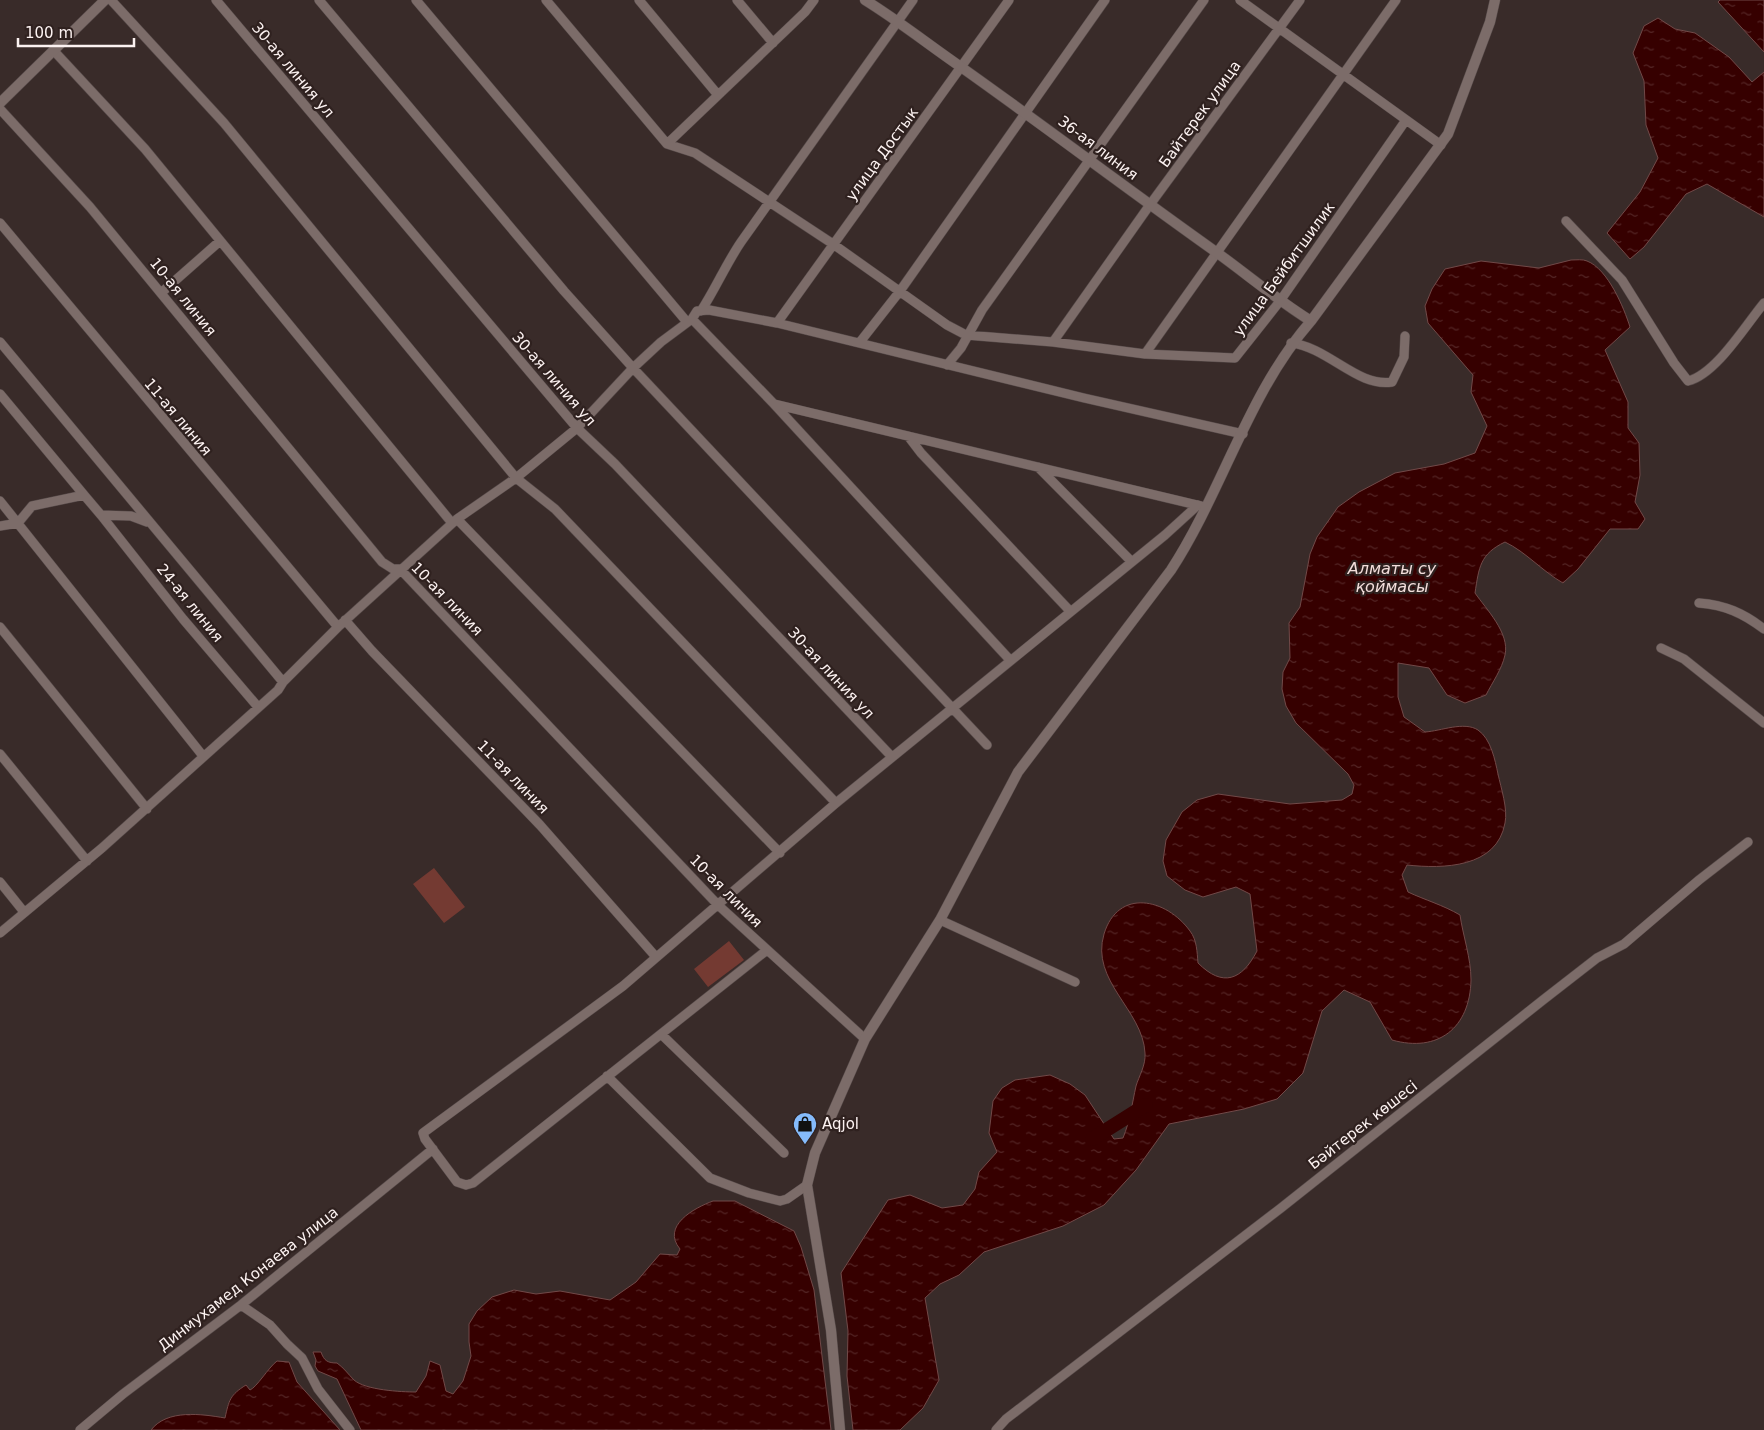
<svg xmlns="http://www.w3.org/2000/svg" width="1764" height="1430" viewBox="0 0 1764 1430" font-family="'DejaVu Sans',sans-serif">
<defs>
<pattern id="water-ripples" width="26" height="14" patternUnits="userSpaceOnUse" patternTransform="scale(1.25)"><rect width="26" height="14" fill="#360000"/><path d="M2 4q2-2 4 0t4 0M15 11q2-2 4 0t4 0" fill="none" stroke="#542626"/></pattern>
</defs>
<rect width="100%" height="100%" fill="#392b29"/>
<!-- pitch -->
<path fill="#743a32" d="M434 868 465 907 444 923 413 884Z
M729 941 744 960 708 987 694 969Z"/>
<!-- water -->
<path fill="url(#water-ripples)" stroke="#714948" d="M1720 0H1764V52L1718 2Z
M1658 18 1675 29 1695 33 1729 57 1752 82 1764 72V217L1707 184 1686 194 1644 247 1630 259 1607 233 1640 192 1658 158 1646 125 1644 81 1633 53 1644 26Z
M1571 260C1576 260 1583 259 1587 261 1608 269 1624 308 1630 327L1605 350 1628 402V428L1639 443 1640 475 1635 502 1645 519 1638 529H1610L1578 569 1563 583C1542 571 1526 552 1505 542 1480 554 1479 567 1475 593 1486 609 1510 633 1505 655 1502 669 1492 683 1486 695L1465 703 1447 695 1429 668 1398 663V697L1404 717 1425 732C1441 731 1464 721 1478 730 1491 739 1495 760 1498 774 1501 788 1508 809 1505 823 1497 868 1443 869 1407 865L1402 875 1408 892C1425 900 1443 905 1460 915 1463 936 1471 958 1471 980 1470 1028 1438 1053 1392 1040L1370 1002 1344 990 1322 1011 1303 1073 1277 1099 1244 1109 1169 1124 1136 1170 1104 1205 1063 1226 984 1252 959 1275 940 1284 925 1298 939 1380 923 1408 900 1430H853L847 1376 848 1331 841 1273 888 1200 910 1195 942 1208 963 1205 975 1189 979 1172 997 1152 989 1133 993 1101 1002 1088 1015 1080 1050 1075 1070 1084 1085 1095 1114 1139 1123 1138C1130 1121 1132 1104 1136 1086 1139 1076 1146 1065 1145 1053 1143 1010 1090 981 1104 934 1118 888 1166 898 1190 931 1197 940 1197 952 1198 963 1223 988 1242 980 1257 951L1250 894 1236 887 1203 897 1185 890 1167 876 1163 861 1166 840 1182 812 1197 800 1218 794 1290 804 1342 800 1352 794 1354 785 1348 774 1296 723 1286 706 1282 689 1283 672 1290 658 1289 623 1300 607 1310 554 1317 537 1338 507 1359 492 1395 473 1444 464 1475 453 1487 426 1471 392 1473 375 1428 323 1425 306 1432 289 1445 269 1481 261 1539 268Z
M713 1201H735L794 1231 801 1247 814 1290 831 1430H361L337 1379 318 1371 315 1366 316 1360 313 1352H321C324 1361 328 1363 337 1363 344 1368 348 1374 354 1380 365 1390 401 1392 416 1392L426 1376 430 1361 440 1365 446 1391 453 1394 463 1381 471 1356 469 1342V1324L477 1311 492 1297 514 1290 536 1294 560 1291 610 1300 636 1282 660 1254 677 1255 680 1249C661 1226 694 1208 713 1201Z
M277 1361 289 1362 297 1382 340 1430H151C167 1409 202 1414 225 1418 229 1400 230 1395 246 1385L250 1390C257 1387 268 1368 277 1361Z"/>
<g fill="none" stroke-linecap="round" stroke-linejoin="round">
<!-- river -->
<path stroke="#360000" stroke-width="14" d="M1092 1139 1146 1105"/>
<!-- minor casing -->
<g stroke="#554948" stroke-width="10">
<path id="minor" d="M111 0 224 123 516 478 555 509 836 803
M216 0 577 428 615 464 892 757
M319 0 564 291 633 368 987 745
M416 0 687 322
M546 0 667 144 805 12 814 0
M639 0 718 95
M737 0 773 43
M1240 0 1441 145
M54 51 145 149 452 523
M0 109 90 207 382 562 393 569H400L718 905 865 1039
M667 144 695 153 833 244 947 325 966 335 1053 342 1145 354 1235 358 1280 301 1406 120
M1566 221 1622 280 1674 363 1688 381C1716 374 1745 326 1764 303
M0 223 338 627
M161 293 220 241
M701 311C716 288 726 264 741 242 798 161 856 81 913 0
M692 319 774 404 1010 660
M777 323 1009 0
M0 342 283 682 278 690 102 848 0 933
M860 342 900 291 1105 0
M1053 342 1149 206 1300 0
M1291 343C1328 347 1358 388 1392 382L1404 357 1405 336
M1145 354 1396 0
M947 365 961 348 982 310 1204 0
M0 394 84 495
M774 404 1201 506
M908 436 921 453 1070 611
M1038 467 1131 561
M0 501 203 756
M101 515 183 619 258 707
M457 519 780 853
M0 526 18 523 32 506 84 495 101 515 131 516 147 522
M1699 603C1725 605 1743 613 1764 629
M345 620 372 651 540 825 656 957
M0 627 147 809
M1661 648 1684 659 1764 723
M283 682 338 627 457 519 516 478 577 428 633 368 661 342 692 319 697 311 709 310 777 323 1084 398 1243 434
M0 754 87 861
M0 882 24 912
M940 920 1075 982
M767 950 473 1183 466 1185 457 1182 425 1139 423 1133 623 986 836 803 1165 535 1198 505
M661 1034 784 1153
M607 1076 710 1178 749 1193 780 1201 787 1199 807 1185
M241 1305 270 1325 287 1344 302 1358 318 1389 350 1430
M80 1430 123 1394 241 1305 433 1149
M996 1430 1006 1419 1281 1208 1543 1000 1597 958 1624 944 1699 880 1748 842"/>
</g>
<!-- tertiary casing -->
<g stroke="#554948" stroke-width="11">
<path id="tertiary" d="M865 0C899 21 929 45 961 67 1047 128 1130 191 1216 252 1248 275 1277 300 1311 321
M0 103 105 0
M840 1430 831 1330 807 1185 815 1153 865 1039 940 920 1018 772 1171 570C1223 490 1248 393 1311 321L1448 134 1490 22 1495 0"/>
</g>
<!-- minor -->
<use href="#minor" stroke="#7c6c69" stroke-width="9"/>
<!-- tertiary -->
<use href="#tertiary" stroke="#7c6c69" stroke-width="10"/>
</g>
<!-- icons -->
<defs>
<g id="shop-pin" transform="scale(1.25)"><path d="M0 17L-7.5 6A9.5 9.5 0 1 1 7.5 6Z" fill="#85bbfb" stroke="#2f211f"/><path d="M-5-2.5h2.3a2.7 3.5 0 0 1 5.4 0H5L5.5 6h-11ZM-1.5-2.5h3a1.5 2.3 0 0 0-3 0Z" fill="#111"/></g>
</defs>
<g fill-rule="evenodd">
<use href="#shop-pin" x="805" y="1124"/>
</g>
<g text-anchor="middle" stroke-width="4.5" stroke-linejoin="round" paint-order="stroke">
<!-- street labels -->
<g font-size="15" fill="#fcf2f1" stroke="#2f211f">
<text transform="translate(293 70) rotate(50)" y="5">30-ая линия ул</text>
<text transform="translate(1200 114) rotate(-54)" y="5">Байтерек улица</text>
<text transform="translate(1098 148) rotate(37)" y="5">36-ая линия</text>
<text transform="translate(882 154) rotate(-54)" y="5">улица Достык</text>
<text transform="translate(1284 269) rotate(-54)" y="5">улица Бейбитшилик</text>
<text transform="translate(183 297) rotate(51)" y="5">10-ая линия</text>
<text transform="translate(554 379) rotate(49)" y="5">30-ая линия ул</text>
<text transform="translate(178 417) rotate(50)" y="5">11-ая линия</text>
<text transform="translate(447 599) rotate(46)" y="5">10-ая линия</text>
<text transform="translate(190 603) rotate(51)" y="5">24-ая линия</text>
<text transform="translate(831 673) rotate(47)" y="5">30-ая линия ул</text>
<text transform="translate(513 777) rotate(46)" y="5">11-ая линия</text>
<text transform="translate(726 891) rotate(45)" y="5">10-ая линия</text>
<text transform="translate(1363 1125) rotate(-38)" y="5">Бәйтерек көшесі</text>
<text transform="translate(248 1279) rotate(-38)" y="5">Динмухамед Конаева улица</text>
</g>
<!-- poi labels -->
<g font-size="15" fill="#fcf2f1" stroke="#2f211f" text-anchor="start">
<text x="822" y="1129">Aqjol</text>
</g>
<!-- water labels -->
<g font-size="16" font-style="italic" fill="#f3dedb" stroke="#2f211f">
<text x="1392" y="574">Алматы су<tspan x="1392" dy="18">қоймасы</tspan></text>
</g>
</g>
<!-- scale -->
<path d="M18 38v8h116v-8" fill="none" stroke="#fcf2f1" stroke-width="2.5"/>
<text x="25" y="38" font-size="15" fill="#fcf2f1" stroke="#2f211f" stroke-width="4" paint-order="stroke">100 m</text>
</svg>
